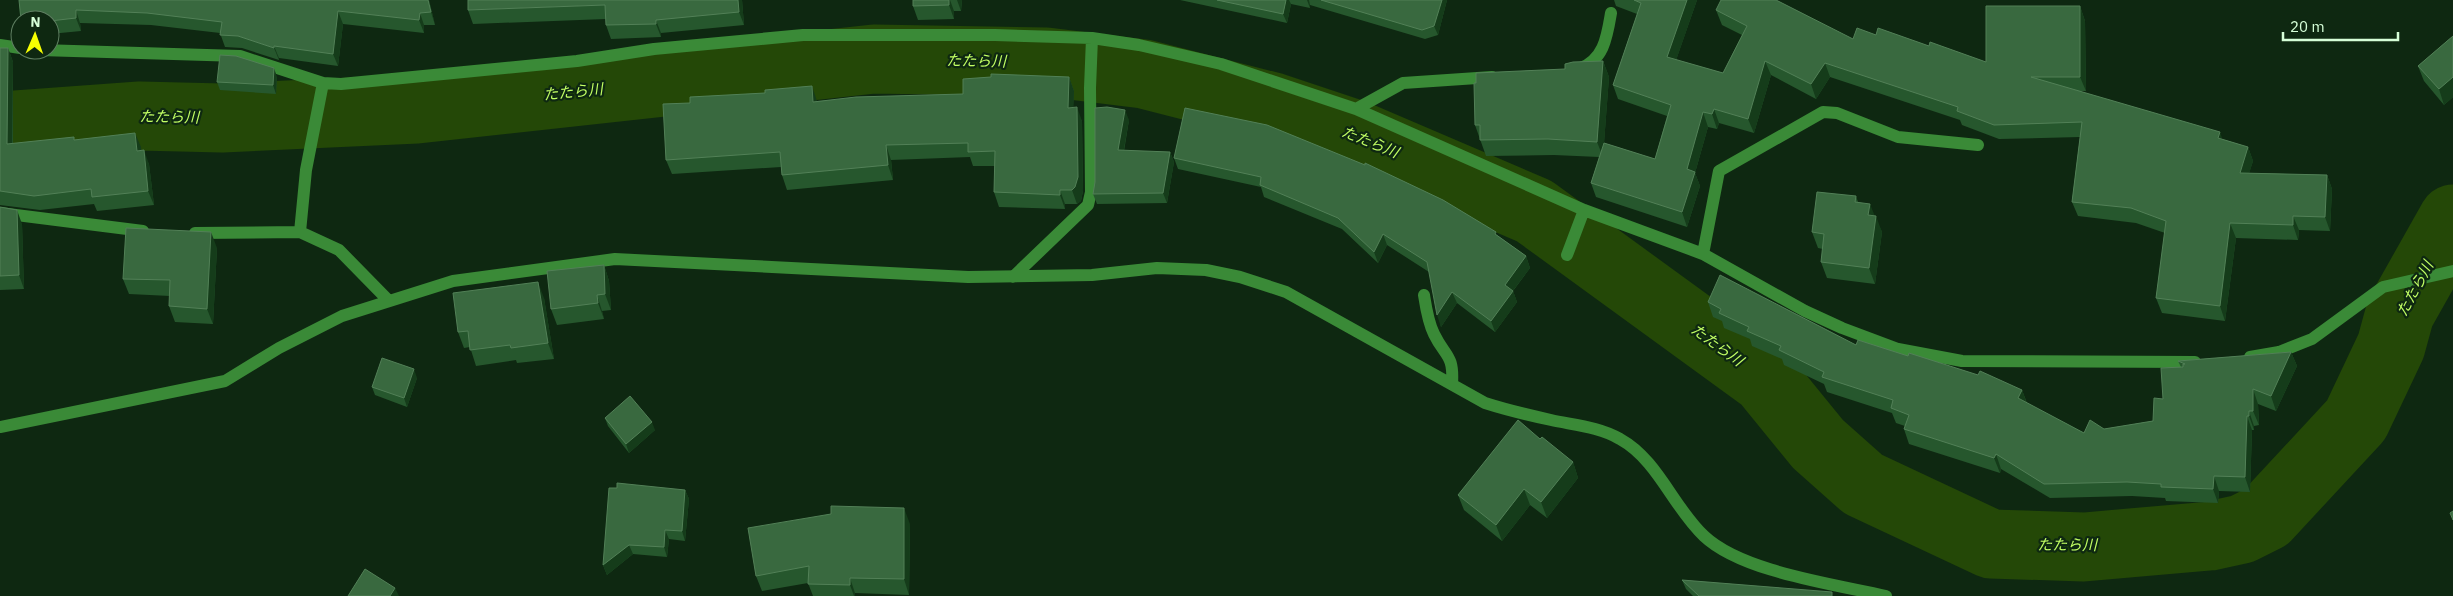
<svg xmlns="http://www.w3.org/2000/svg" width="2453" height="596" viewBox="0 0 2453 596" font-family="'IBM Plex Sans','Noto Sans JP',sans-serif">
<rect width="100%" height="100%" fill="#0e2811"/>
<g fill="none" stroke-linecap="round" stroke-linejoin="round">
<!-- river -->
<path stroke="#244807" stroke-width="69" d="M0 126 140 116 222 118 417 109 874 59 1046 62 1144 74 1273 107 1354 134 1534 211 1765 379 1818 444 1863 484 1991 544 2084 547 2210 536 2242 529 2266 517 2356 420 2391 346 2400 313 2453 219"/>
<!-- minor -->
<path stroke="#3a8a37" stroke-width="12" d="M0 45 20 48
M40 50 240 56 323 83 341 84 577 61 654 49 803 35H995L1092 38 1139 45 1221 64 1356 109 1584 210 1703 254 1805 311 1842 328 1898 349 1962 361 2195 362
M1579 69C1604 60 1607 37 1611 13
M1356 109 1403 83 1492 77
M0 213 143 231
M300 232 306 170 323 83
M195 233 300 232 339 250 388 300
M1703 254 1719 171 1823 112 1837 113 1898 137 1978 145
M1567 255 1584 210
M1013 277 1088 205 1091 192 1090 88 1092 38
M1424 295C1426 308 1428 322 1434 334 1445 357 1454 354 1452 384
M2250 357 2279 352 2312 339 2383 287 2453 271
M0 427 225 381 279 348 342 316 453 281 615 259 968 277 1092 275 1157 268 1206 270 1240 277 1286 292 1485 403C1507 410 1528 415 1551 420 1574 425 1600 427 1620 439 1658 460 1673 507 1704 536 1742 572 1834 584 1886 596"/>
</g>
<!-- wall -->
<path fill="#26572d" d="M19 0H429L435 25H424V33L343 24 338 66 279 58V60L242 48 225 47 220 33 151 25 80 23 81 31 50 34V20Z
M742 0 744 25 661 33V37L611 39 606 25V19L473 24 468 10Z
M913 0H962L961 11H954V19L918 20 913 6Z
M1180 0H1447L1438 35 1425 39 1310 5V8L1291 4 1287 23Z
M1614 0H1697L1676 60 1723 73 1742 35 1722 25 1716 10 1853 39 1876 35 1929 46 1986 62 2080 6 2085 21 2086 91H2079L2222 139 2248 147 2253 161 2249 173 2327 175 2332 189 2330 231 2299 230 2298 240 2236 238 2225 321 2162 313 2156 298 2165 233 2136 223 2078 216 2072 202 2080 137 1999 139 1962 125 1960 120 1830 77 1816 99 1771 75 1754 133 1719 123 1717 129 1708 127 1695 173 1700 186 1687 227 1596 197 1591 183 1599 157 1554 155 1486 156 1475 125 1565 69 1603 61 1609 77 1604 143 1655 159 1667 116 1618 99 1613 85 1637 14 1616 6Z
M2453 36V97L2444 105 2424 81 2418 66Z
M0 48H8L13 62V144L75 140 141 147V150L149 164 154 205 97 211 94 204 40 210 0 205Z
M277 77 276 94 220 90 217 82Z
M1069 77 1074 91 1073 107 1082 121 1083 191 1081 201 1077 204H1065V209L999 207 994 192 995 166H973L970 157 891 160 893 180 787 190 782 175 781 167 672 174 666 160 817 101 963 94Z
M1185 108 1497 235 1526 256 1530 268 1513 291 1517 302 1495 332 1457 303 1441 327 1429 272 1387 245 1378 263 1342 229 1264 197 1261 187 1178 169 1174 158Z
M1129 120 1124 151 1170 152 1174 162 1167 203 1097 204 1093 194Z
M1856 196 1858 202 1874 216 1882 232 1875 284 1827 278 1821 262 1823 249 1818 248 1812 232Z
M0 207 22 224 24 289 0 290Z
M217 248 213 324 175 322 169 306 170 296 129 294 123 279Z
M604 265 609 281 611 310 602 311 604 319 557 325 551 309Z
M544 298 554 359 517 363 516 360 476 366 470 347 464 348 458 332Z
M1708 302 1856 345 1908 356 2022 390 2027 403 2084 433 2104 429 2153 421 2163 399 2181 367 2178 361 2291 352 2297 366 2276 411 2258 404 2259 425 2254 426V430H2252L2250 492 2219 491 2218 503 2166 501 2165 498 2132 496 2050 498 2001 469 2000 473 1909 444 1904 429 1905 426 1896 423 1892 413 1827 392 1824 384 1784 365 1782 359 1752 346 1750 339 1724 328 1722 321 1713 317Z
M417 378 407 407 375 395 372 387Z
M605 418 655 430 629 453 608 426Z
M1540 439 1573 462 1578 478 1547 518 1530 505 1502 541 1464 510 1458 495Z
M685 490 689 499 685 541 669 539 667 557 633 554 607 575 603 565Z
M910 524 909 595 855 593V596H813L808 583 762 591 756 576Z
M1682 580 1833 596H1693L1686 589Z"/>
<!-- shaded-wall -->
<path fill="#153c1a" d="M428 0H429L435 25 431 12Z
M738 0H742L744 25 739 12Z
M949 0H950L954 11V19L949 5Z
M957 0H962L961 11Z
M1286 0H1289L1291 4 1287 23 1283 14Z
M1307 0H1309L1310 5V8Z
M1442 0H1447L1438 35 1434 26Z
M1687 0H1697L1672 72 1667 57Z
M2080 6 2085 21 2086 91 2080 77Z
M76 10 80 23 81 31 76 18Z
M338 11 343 24 338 66 333 54Z
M420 13 424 25V33L419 20Z
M656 20 661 33V37L656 24Z
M274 46 279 58V60L274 48Z
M8 48 13 62 12 158 7 144Z
M1603 61 1609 77 1603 157 1597 142Z
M1765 61 1771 75 1754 133 1748 119Z
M1825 63 1830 77 1816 99 1811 84Z
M274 68 277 77 276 94 273 85Z
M1069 77 1074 91 1073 122 1068 108Z
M2453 77V97L2444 105 2439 89Z
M812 86 817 101 818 116 813 102Z
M1077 107 1082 121 1083 191 1081 201 1077 204 1072 190Z
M1714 109 1719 123 1717 129 1712 114Z
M1125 110 1129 120 1122 160 1118 150Z
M1703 112 1708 127 1695 173 1700 186 1687 227 1682 212 1687 169Z
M2220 132 2225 147 2218 138Z
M135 133 141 147 143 165 137 151Z
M886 145 891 160 893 180 888 165Z
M2248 147 2253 161 2245 187 2240 173Z
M144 150 149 164 154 205 148 191Z
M1170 152 1174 162 1167 203 1163 193Z
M2327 175 2332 189 2330 231 2325 217Z
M1060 190 1065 204V209L1060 195Z
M1870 204 1876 219V216L1882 232 1875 284 1869 268 1868 215Z
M17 210 22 224 24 289 19 275Z
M2293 216 2299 230 2298 240 2293 225Z
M2230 223 2236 238 2225 321 2220 306Z
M211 232 217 248 213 324 207 309Z
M1383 234 1387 245 1378 263 1374 252Z
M1526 256 1530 268 1509 296 1505 285Z
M604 265 609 281 611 310 605 294Z
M538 282 544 298 554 359 548 343Z
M1513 291 1517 302 1495 332 1491 321Z
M1452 292 1457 303 1441 327 1437 315Z
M597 295 602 311 604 319 598 303Z
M2291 352 2297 366 2276 411 2271 396Z
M414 369 417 378 407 407 404 398Z
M2253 389 2258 404 2259 425 2253 411Z
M2022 390 2027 404 2018 398Z
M2249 411 2254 426V430L2249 416Z
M2247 416 2252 430 2250 492 2245 477Z
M652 422 655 430 629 453 626 444Z
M1996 454 2001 469 2000 473 1994 458Z
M1573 462 1578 478 1547 518 1541 502Z
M2214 476 2219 491 2218 503 2213 489Z
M1524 489 1530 505 1502 541 1496 525Z
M685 490 689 499 685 541 682 531Z
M904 508 910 524 909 595 904 579Z
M665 530 669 539 667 557 664 547Z
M629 545 633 554 607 575 603 565Z
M850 578 855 593V596H854L850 585Z
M395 588 399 596H390Z"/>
<!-- building -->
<path fill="#39693f" stroke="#528057" d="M19 0H428L431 12 420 13 419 20 338 11 333 54 274 46V48L238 36 220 35 222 22 147 13 76 10V18L50 21V20H21Z
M468 0H738L739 12 656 20V24L606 25 605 5 468 10Z
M913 0H949V5L913 6Z
M1217 0H1286L1283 14Z
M1321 0H1442L1434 26 1422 30Z
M1634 0H1687L1667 57 1723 73 1747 26 1716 10 1721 0H1776L1853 39 1857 28 1876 35 1878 28 1929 46 1930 42 1986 62V6H2080V77H2031L2220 132 2218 138 2248 147 2240 173 2327 175 2325 217 2293 216V225L2230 223 2220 306 2156 298 2166 221 2131 208 2072 202 2082 122 1994 125 1957 111 1958 107 1825 63 1811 84 1765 61 1748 119 1714 109 1712 114 1703 112 1687 169 1695 172 1682 212 1591 183 1604 143 1655 159 1671 105 1613 85 1641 3Z
M2453 36V77L2439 89 2418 66Z
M0 48H8L7 144 74 137V140L135 133 137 151 144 150 148 191 92 197 91 189 34 196 0 191Z
M220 55 236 56 274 68 273 85 217 82Z
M1603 61 1597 142 1548 139 1480 140V125H1475L1474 83H1476V73L1565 69V64L1573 62Z
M991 74 1069 77 1068 108 1077 107 1078 177 1075 187 1072 190H1060V195L994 192 995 151 968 152V143L886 145 888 165 782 175 780 152 666 160 663 104 690 103V97L765 93V90L812 86 813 102 856 97 963 94V79L991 77Z
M1107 107 1125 110 1118 150 1170 152 1163 193 1093 194 1095 182V108Z
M1185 108 1267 125 1365 165V163L1443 200 1496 232 1495 234 1526 256 1505 285 1513 291 1491 321 1452 292 1437 315 1427 262 1383 234 1374 252 1338 218 1260 185 1261 177 1174 158Z
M1817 192 1856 196 1855 202 1870 204 1868 215 1876 216 1869 268 1821 262 1824 234 1812 232Z
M0 207 17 210 19 275 0 276Z
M126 228 211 232 207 309 169 306 170 280 123 279Z
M604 265 605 294 597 295 598 303 551 309 547 271Z
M1720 275 1856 345 1858 340 1908 356 1909 353 1978 375 1980 371 2022 390 2018 398 2084 433 2090 420 2104 429 2153 421 2154 398 2163 399 2161 368 2183 367V364H2185L2178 361 2291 352 2271 396 2253 389V411H2249V416H2247L2245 477 2214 476 2213 489 2161 487V484L2127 482 2044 484 1996 454 1994 458 1904 429 1909 415 1891 408 1893 400 1822 377 1824 372 1779 350 1781 346 1747 331 1749 327 1719 313 1721 309 1708 302Z
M538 282 548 343 511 348 510 345 470 350 468 331 458 332 453 293Z
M382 358 414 369 404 398 372 387Z
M630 396 652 422 626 444 605 418Z
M1518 420 1540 439 1542 437 1573 462 1541 502 1524 489 1496 525 1458 495Z
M617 483 685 490 682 531 665 530 664 547 629 545 603 565 609 488H617Z
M831 506 904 508V579L850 578V585L808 584 809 566 756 576 748 528 831 514Z
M2453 511V520L2450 513Z
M365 569 395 588 390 596H348Z
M1682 580 1832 592V596H1699Z"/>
<g text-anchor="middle" stroke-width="4.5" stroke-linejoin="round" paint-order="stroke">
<!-- water labels -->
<g font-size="15" font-style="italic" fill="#c2ff64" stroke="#0e2811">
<text transform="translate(976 61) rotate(1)" y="5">たたら川</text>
<text transform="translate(573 92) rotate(-6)" y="5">たたら川</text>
<text transform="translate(169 117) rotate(1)" y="5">たたら川</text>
<text transform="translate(1370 142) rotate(22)" y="5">たたら川</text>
<text transform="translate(2415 289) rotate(-62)" y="5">たたら川</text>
<text transform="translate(1717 345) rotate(36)" y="5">たたら川</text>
<text x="2067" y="550">たたら川</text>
</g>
</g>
<!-- north arrow -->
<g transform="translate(35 35) rotate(2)"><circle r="24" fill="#0e2811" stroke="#5e7e61"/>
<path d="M0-4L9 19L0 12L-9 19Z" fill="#f7ff02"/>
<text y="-8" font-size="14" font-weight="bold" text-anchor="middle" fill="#d6ffd8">N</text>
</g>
<!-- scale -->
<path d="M2283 32v8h115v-8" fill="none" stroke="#d6ffd8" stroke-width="2.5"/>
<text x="2290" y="32" font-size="15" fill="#d6ffd8" stroke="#0e2811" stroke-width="4" paint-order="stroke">20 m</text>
</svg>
